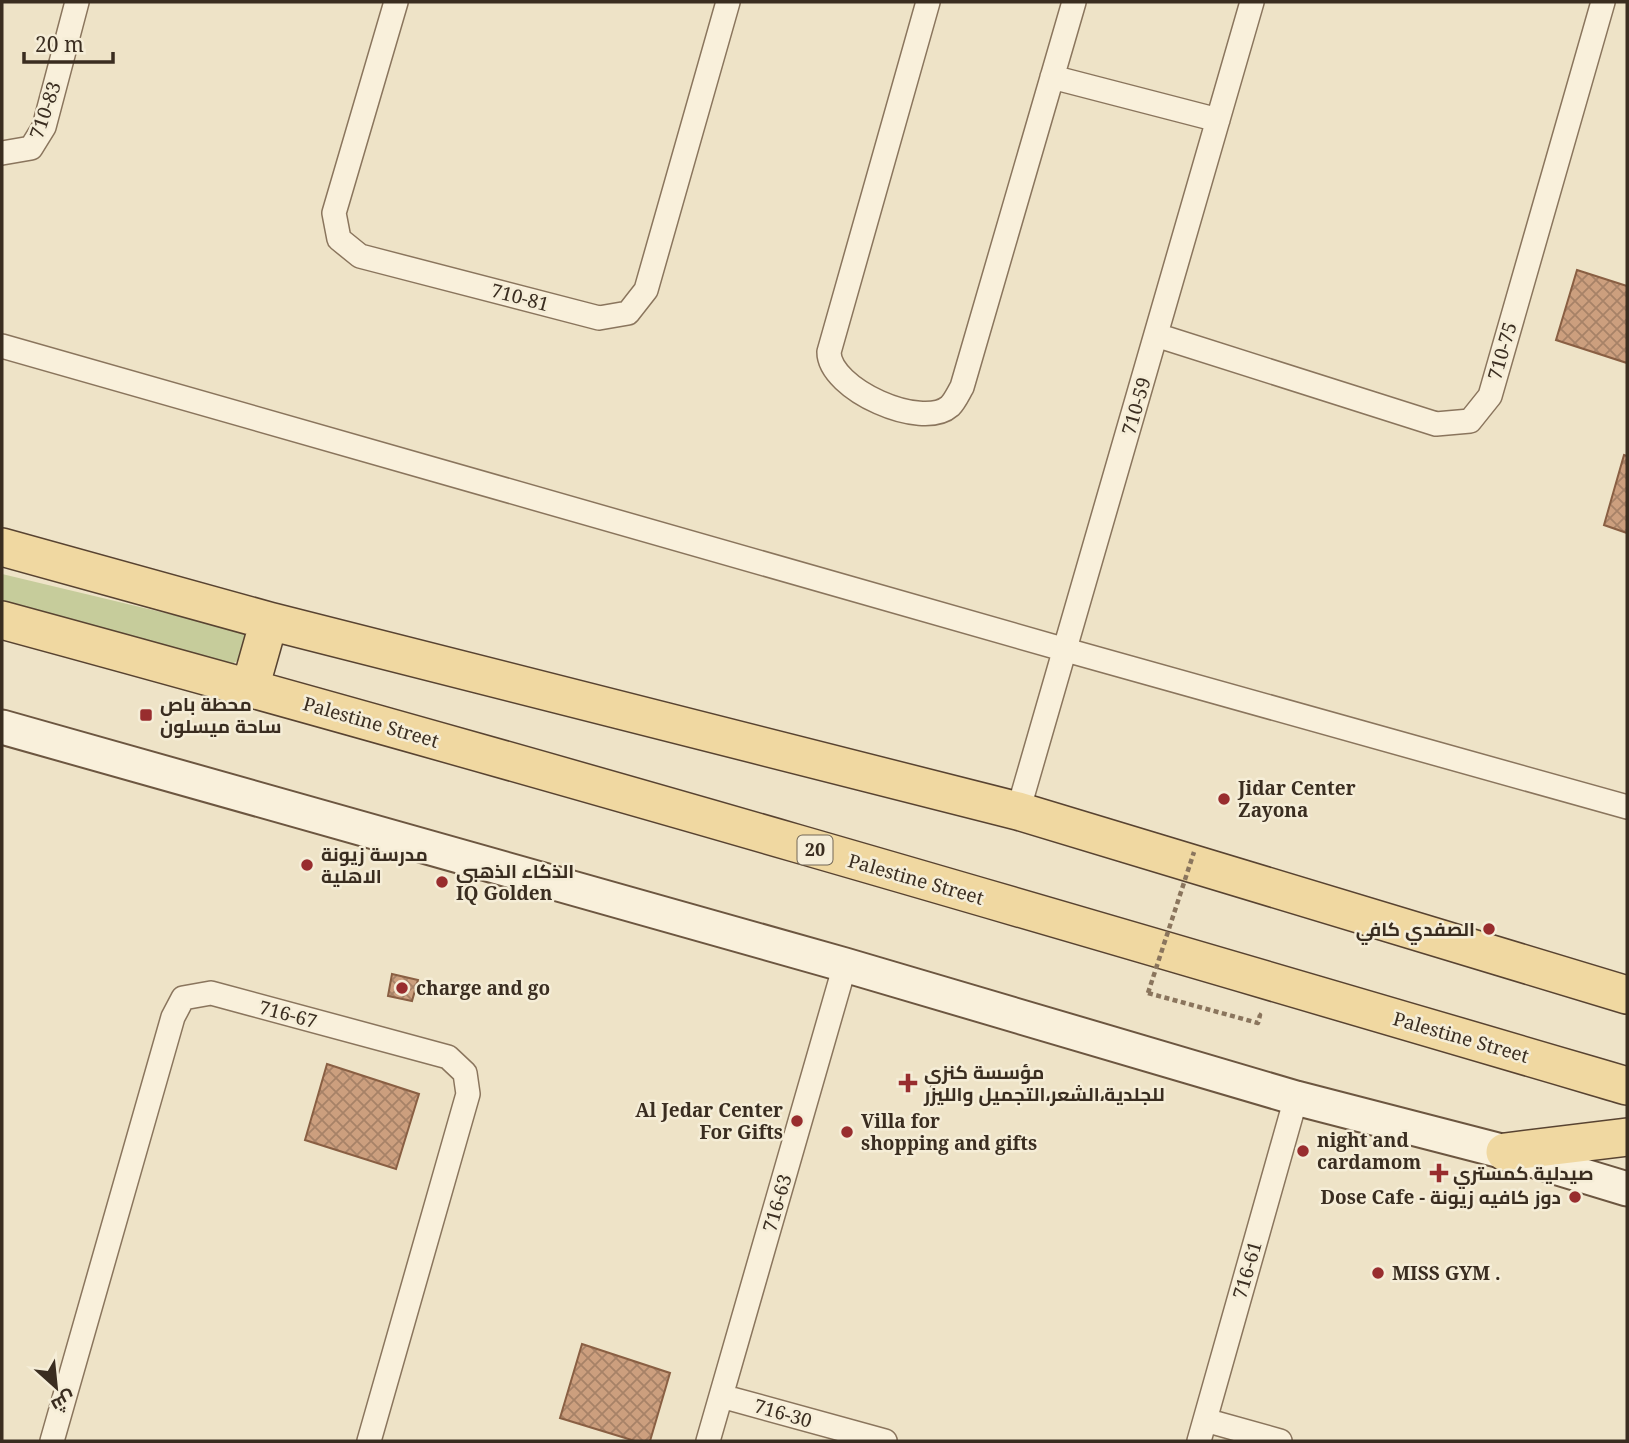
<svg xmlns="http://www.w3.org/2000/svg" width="1629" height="1443" viewBox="0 0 1629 1443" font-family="'Noto Serif',Cairo,serif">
<defs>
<pattern id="building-cross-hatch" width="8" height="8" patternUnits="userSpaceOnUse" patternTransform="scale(1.75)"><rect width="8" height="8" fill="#cc9f7e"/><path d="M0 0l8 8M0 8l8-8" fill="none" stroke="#a78267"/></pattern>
</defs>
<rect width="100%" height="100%" fill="#eee3c7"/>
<!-- grass -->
<path fill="#c6cc9b" d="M2 574 253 634 241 659 230 665 2 600Z"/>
<!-- building -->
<path fill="url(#building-cross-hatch)" stroke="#895f43" stroke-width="2" d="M1577 270 1627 286V363L1556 340Z
M1624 455 1627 456V533L1604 525Z
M392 974 418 980 412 1001 388 996Z
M327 1064 419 1094 396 1169 305 1140Z
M582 1344 670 1373 650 1441H635L560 1418Z"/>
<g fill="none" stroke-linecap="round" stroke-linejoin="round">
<!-- street casing -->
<g stroke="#8a755d" stroke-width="26">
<path id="street" d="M396 2 334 213 339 239 360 256 599 318 628 313 646 290 728 2
M928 2 829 352C829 389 922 431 950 406 955 401 959 392 962 387L1074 2
M1052 77 1218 120
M2 153 31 148 44 127 77 2
M1156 335 1436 424 1470 421 1490 396 1603 2
M2 346 1066 650 1627 807
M1018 811 1252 2
M721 1396 885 1441
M1205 1420 1280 1441
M52 1441 173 1017 183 998 211 993 448 1057 465 1073 468 1094 369 1441
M708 1441 845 965
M1199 1441 1296 1098"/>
</g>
<!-- secondary casing -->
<g stroke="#6c5640" stroke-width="37">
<path id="secondary" d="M2 727 845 965 1296 1098 1505 1152 1627 1189"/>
</g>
<!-- primary casing -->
<g stroke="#584331" stroke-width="40">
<path id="primary" d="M2 547 269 621 1018 811 1627 995
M2 620C546 768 1086 927 1627 1086
M250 688 269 621
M1505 1152 1627 1137"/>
</g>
<!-- path -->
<path stroke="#8a755d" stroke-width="4.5" stroke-dasharray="5 3.5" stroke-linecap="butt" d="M1148 993 1258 1023 1260 1015 1258 1014"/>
<!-- street -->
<use href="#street" stroke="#f9f0db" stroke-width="23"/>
<!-- secondary -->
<use href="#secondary" stroke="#f9f0db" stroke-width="33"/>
<!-- primary -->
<use href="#primary" stroke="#f0d8a1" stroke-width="37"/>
<!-- path-bridge -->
<path stroke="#8a755d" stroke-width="4.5" stroke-dasharray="5 3.5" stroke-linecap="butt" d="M1148 993 1194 852"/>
</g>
<!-- markers -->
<g fill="#982d2e" stroke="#f5edd7" stroke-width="2.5">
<rect x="139" y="708" width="14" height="14" rx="3.5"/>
<circle cx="1224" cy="799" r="7"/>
<circle cx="307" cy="865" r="7"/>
<circle cx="442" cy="882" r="7"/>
<circle cx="1489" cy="929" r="7"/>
<circle cx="402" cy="988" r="7"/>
<path d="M904.5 1072.5h7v7h7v7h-7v7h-7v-7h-7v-7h7z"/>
<circle cx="797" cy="1121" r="7"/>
<circle cx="847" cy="1132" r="7"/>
<circle cx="1303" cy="1151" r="7"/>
<path d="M1435.5 1162.5h7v7h7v7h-7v7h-7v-7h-7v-7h7z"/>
<circle cx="1575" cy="1197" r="7"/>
<circle cx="1378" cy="1273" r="7"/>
</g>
<g text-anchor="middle" stroke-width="5" stroke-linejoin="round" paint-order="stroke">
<!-- shield labels -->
<rect fill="#f5edd7" stroke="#726757" stroke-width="2" x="797.5" y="835.5" width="35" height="29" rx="5"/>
<g font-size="18" font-weight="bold" fill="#3a2d20">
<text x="815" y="856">20</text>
</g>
<!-- street labels -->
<g font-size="19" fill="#3a2d20" stroke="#f5edd7">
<text transform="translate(45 110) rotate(-71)" y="7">710-83</text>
<text transform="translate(520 297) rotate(15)" y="7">710-81</text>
<text transform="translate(1502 351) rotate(-74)" y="7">710-75</text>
<text transform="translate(1136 406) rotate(-74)" y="7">710-59</text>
<text transform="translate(371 722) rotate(16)" y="7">Palestine Street</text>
<text transform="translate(916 879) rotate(16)" y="7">Palestine Street</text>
<text transform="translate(288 1014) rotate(15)" y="7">716-67</text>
<text transform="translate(1461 1037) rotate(16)" y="7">Palestine Street</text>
<text transform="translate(777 1203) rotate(-74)" y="7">716-63</text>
<text transform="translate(1247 1270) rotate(-74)" y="7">716-61</text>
<text transform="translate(783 1413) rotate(16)" y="7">716-30</text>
</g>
<!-- poi labels -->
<g font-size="19" font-weight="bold" fill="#3a2d20" stroke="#f5edd7" text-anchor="start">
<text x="160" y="711">محطة باص<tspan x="160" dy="22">ساحة ميسلون</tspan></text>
<text x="1238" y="795">Jidar Center<tspan x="1238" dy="22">Zayona</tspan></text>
<text x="321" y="861">مدرسة زيونة<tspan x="321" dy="22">الاهلية</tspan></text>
<text x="456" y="878">الذكاء الذهبي<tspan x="456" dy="22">IQ Golden</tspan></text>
<text x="1475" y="936" text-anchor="end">الصفدي كافي</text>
<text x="416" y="995">charge and go</text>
<text x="924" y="1079">مؤسسة كنزي<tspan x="924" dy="22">للجلدية،الشعر،التجميل والليزر</tspan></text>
<text x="783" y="1117" text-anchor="end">Al Jedar Center<tspan x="783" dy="22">For Gifts</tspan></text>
<text x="861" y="1128">Villa for<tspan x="861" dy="22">shopping and gifts</tspan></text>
<text x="1317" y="1147">night and<tspan x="1317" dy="22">cardamom</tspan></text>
<text x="1453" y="1180">صيدلية كمستري</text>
<text x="1561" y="1204" text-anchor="end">Dose Cafe - دوز كافيه زيونة</text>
<text x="1392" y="1280">MISS GYM .</text>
</g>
</g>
<!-- border -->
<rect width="1629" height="1443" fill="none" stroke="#3a2d20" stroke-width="7"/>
<!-- north arrow -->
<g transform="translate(56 1387) rotate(153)" stroke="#f5edd7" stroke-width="5" paint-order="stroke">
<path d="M0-5L12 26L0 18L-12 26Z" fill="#3a2d20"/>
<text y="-10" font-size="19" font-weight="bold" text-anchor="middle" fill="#3a2d20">ش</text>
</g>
<!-- scale -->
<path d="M24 52v10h89v-10" fill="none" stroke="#3a2d20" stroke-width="3.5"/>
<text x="35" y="52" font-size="21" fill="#3a2d20" stroke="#f5edd7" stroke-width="5" paint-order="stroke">20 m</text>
</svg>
